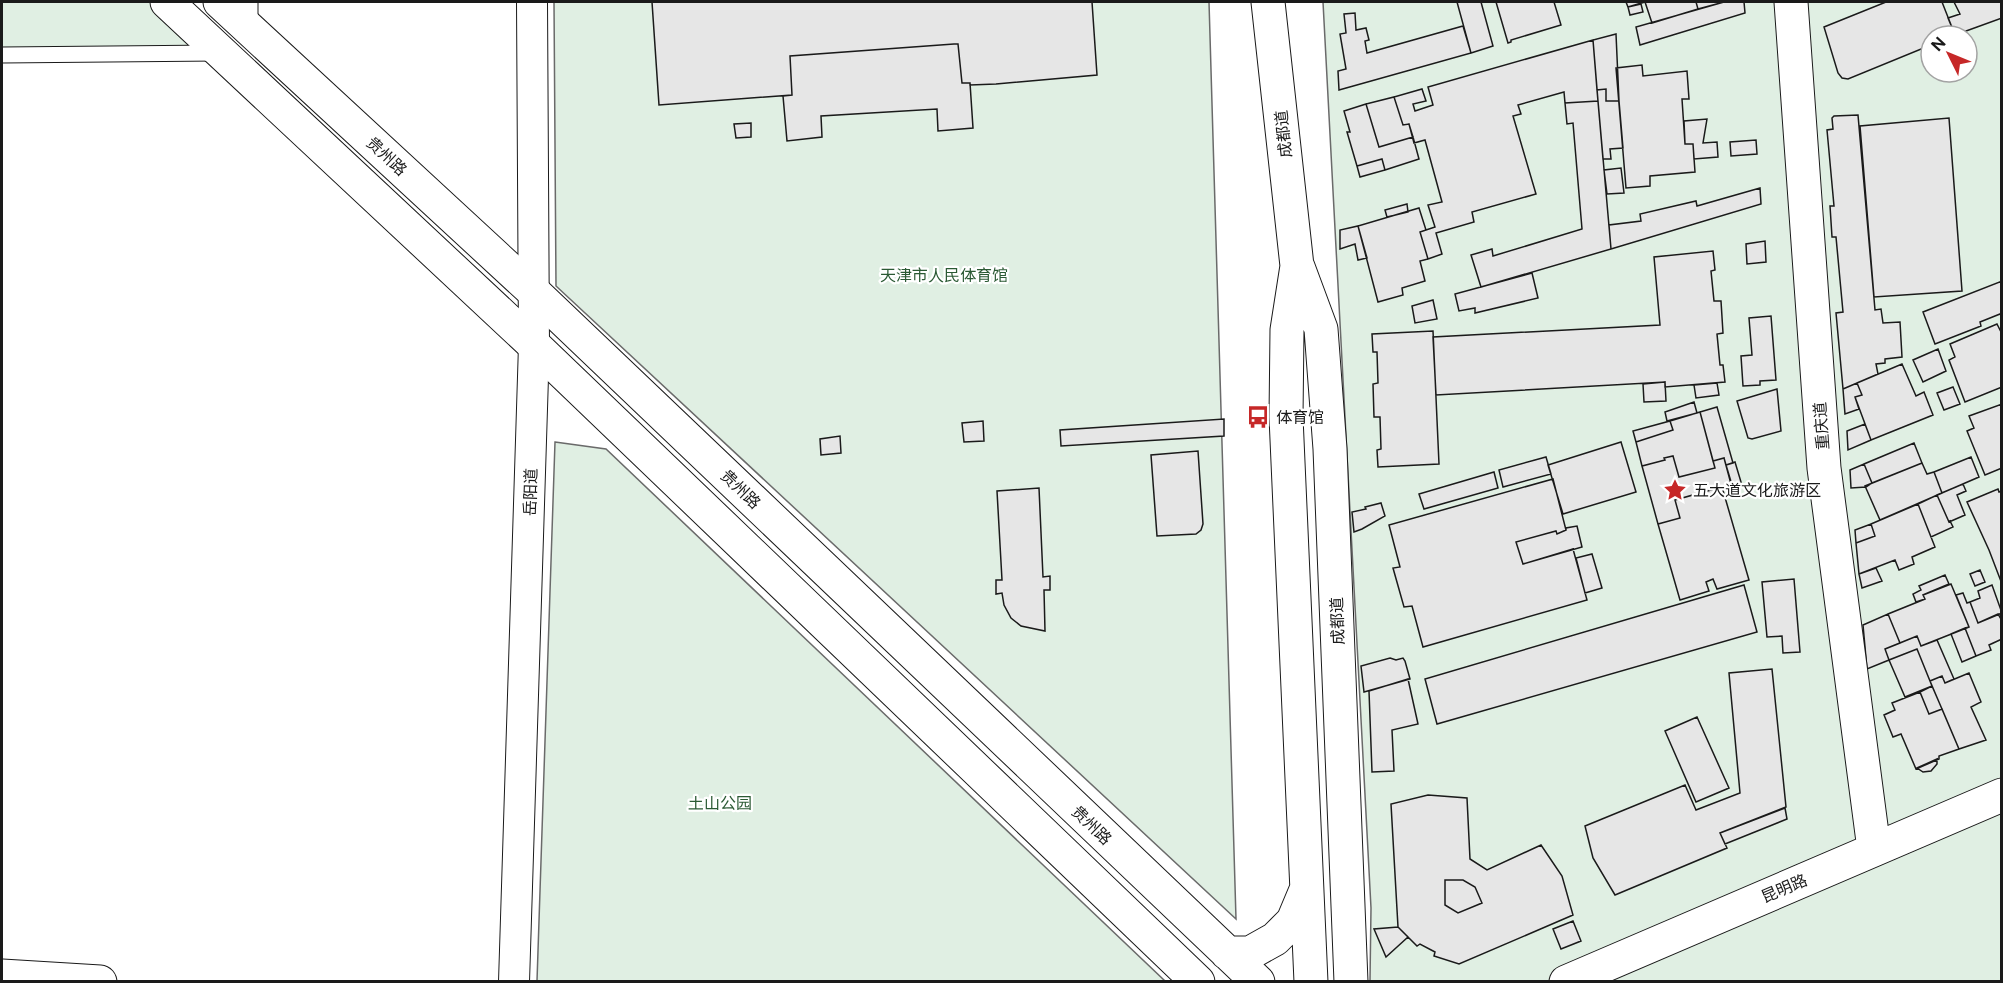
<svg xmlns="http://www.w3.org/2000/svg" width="2003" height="983" viewBox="0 0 2003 983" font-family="'Public Sans','Noto Sans SC',sans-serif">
<rect width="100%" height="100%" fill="#fff"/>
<!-- green -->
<path fill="#e0efe3" stroke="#6a6a6a" stroke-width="1.5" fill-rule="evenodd" d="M2 2H157L208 47 2 48Z
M554 2H1209L1236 919 556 286Z
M1323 2H2001V981H1370L1371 908ZM1931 36H1967V72H1931Z
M555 442 606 449 1165 981H537Z"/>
<!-- building -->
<path fill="#e6e6e6" stroke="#1a1a1a" stroke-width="1.5" d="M652 2H1092L1097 75 996 84 970 85V83H962L958 44H954L790 56 792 95 659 105Z
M1457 2H1481L1493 46 1471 53Z
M1496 2H1554L1561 25 1511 40V42L1508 43Z
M1626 2H1696L1698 9 1652 23 1645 2 1628 7Z
M1696 2H1724L1698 9Z
M1724 2H1744L1745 13 1640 45 1636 27Z
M1886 2H1942L1955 35 1931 36V45L1848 79 1842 78 1838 73 1824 27Z
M1954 2H2002V18L1955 35 1948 18 1960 14Z
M1641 4 1643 12 1630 15 1628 7Z
M1355 13 1356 30 1366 28 1369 40 1365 41 1367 53 1463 26 1471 53 1339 90 1338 71 1346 69 1340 34 1346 33 1344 14Z
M1616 34 1619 101H1606V89L1597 90 1593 40Z
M1593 40 1598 101 1565 103 1564 92 1518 105 1521 114 1513 116 1536 194 1472 212 1474 222 1436 233 1442 254 1428 259 1420 232 1435 227 1428 205 1442 202 1425 140 1414 143 1409 124 1403 125 1394 97 1422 89 1426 101 1413 104 1415 111 1433 105 1428 87Z
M954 44H958L962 83H970L973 128 938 131 937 109 821 116 822 137 787 141 783 96 792 95 790 56Z
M1642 65 1643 76 1687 71 1689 99H1682L1685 144H1693L1695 172 1650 176V186L1626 188 1616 68Z
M1606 89V101H1619L1623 148 1610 149 1611 159H1603L1597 90Z
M1394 97 1403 125 1409 124 1413 137 1379 147 1366 104Z
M1598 101 1611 249 1481 287 1471 255 1492 249 1493 256 1582 229 1573 123 1567 124 1565 103Z
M1366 104 1379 147 1413 137 1419 159 1385 170 1382 159 1357 166 1347 132H1350L1344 111Z
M1858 115 1875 310 1881 309 1883 323 1900 322 1902 357 1885 359V363L1876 364 1878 374 1843 389 1836 313 1843 312 1836 237H1832L1830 206H1834L1827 130 1833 129 1832 118 1834 116Z
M1949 118 1962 291 1874 297 1860 126Z
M1707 119 1703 143 1717 142 1718 157 1694 159 1693 144H1685L1684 121Z
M751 123V137L736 138 734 124Z
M1756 140 1757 154 1731 156 1730 142Z
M1382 159 1385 170 1360 177 1357 166Z
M1621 168 1624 193 1607 194 1604 170Z
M1760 188 1761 204 1611 249 1609 225 1641 221 1640 214 1696 201 1697 206Z
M1407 204 1408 212 1387 217 1385 210Z
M1419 208 1426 230 1420 232 1428 259 1420 261 1425 281 1402 288 1403 295 1378 302 1358 226Z
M1358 226 1367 258 1358 260 1355 244 1340 249V230Z
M1765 241 1766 262 1747 264 1746 244Z
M1713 251 1715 270 1711 271 1714 301H1721L1723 333 1717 334 1720 365H1723L1725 382 1665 387V382L1436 395 1433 337 1660 325 1654 257Z
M1532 273 1538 298 1475 313V308L1459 311 1455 294Z
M2002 281V317L2000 314 1980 322 1981 326 1935 344 1923 312Z
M1433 300 1437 319 1415 323 1412 306Z
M1771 316 1776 380 1760 381V385L1743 386 1741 356 1752 355 1749 318Z
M1997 324 2002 334V387L1965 402 1949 360 1955 357 1950 344Z
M1433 331 1439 464 1378 467 1377 450 1381 449 1380 417H1374L1373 384 1378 383 1377 352H1373L1372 334Z
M1938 349 1946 371 1923 382 1913 360Z
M1902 364 1916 396 1924 392 1933 415 1871 440 1855 397 1862 395 1857 383Z
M1665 382 1666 401 1644 402 1643 384Z
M1717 383 1719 395 1696 398 1694 385Z
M1857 383 1862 395 1855 397 1859 409 1845 414 1843 389Z
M1953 387 1960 404 1944 410 1937 393Z
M1777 389 1781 431 1752 439 1748 438 1737 401Z
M1694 402 1697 413 1667 421 1665 412Z
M2002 404V468L1985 475 1967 431 1974 428 1969 416Z
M1717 407 1733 463 1726 465 1724 458 1713 461 1700 412Z
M1700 412 1715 468 1679 477 1673 456 1664 458 1665 460 1642 466 1636 442 1673 430 1670 421Z
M1224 419V436L1061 446 1060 430Z
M983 421 984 441 964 442 962 423Z
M1670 421 1673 430 1636 442 1633 431Z
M1865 424 1871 440 1848 450 1847 431Z
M840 436 841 453 821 455 820 439Z
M1621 442 1636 492 1563 514 1548 465Z
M1914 443 1922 463 1872 483 1864 464Z
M1198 451 1203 524 1201 530 1196 534 1157 536 1151 455Z
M1673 456 1679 477 1715 468 1713 461 1724 458 1731 484 1675 500 1680 518 1658 524 1642 466 1665 460 1664 458Z
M1546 457 1551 474 1503 487 1499 470Z
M1971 457 1979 477 1942 493 1934 472Z
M1735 462 1741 482 1732 485 1726 465Z
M1922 463 1927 474 1934 472 1942 493 1880 520 1865 486Z
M1864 464 1872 483 1866 487 1851 488 1850 470Z
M1494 472 1498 488 1424 509 1419 494Z
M1553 479 1566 530 1557 534 1556 531 1516 542 1523 564 1573 549 1587 600 1423 647 1412 606 1404 607 1393 568 1400 567 1389 525Z
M1963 484 1966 491 1957 495 1965 515 1949 522 1937 495Z
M1722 487 1749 580 1717 589 1713 579 1706 582 1709 591 1680 600 1658 524 1680 518 1675 500Z
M1039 488 1043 577 1050 576V590H1044L1045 631 1021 626 1011 618 1004 605 1002 593 996 594V580H1002L997 491Z
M1998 489 1999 492 2002 491V584L1989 550 1967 502Z
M1937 495 1949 522 1950 521 1953 527 1931 537 1918 504Z
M1381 503 1385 516 1362 529 1354 532 1352 512 1366 509 1365 507Z
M1918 504 1935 547 1912 557 1914 564 1899 570 1895 560 1859 574 1856 543 1875 536 1871 524Z
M1871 524 1875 536 1856 543 1855 530Z
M1577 526 1582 547 1523 564 1516 542 1556 531 1557 534 1566 530V528Z
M1592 554 1602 588 1585 593 1576 558Z
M1876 568 1882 581 1862 588 1859 574Z
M1980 570 1985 582 1975 586 1970 574Z
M1945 575 1949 584 1923 595 1925 599 1916 602 1913 594 1921 590 1919 586Z
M1794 579 1800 652 1783 653 1782 636 1767 637 1762 582Z
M1951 584 1969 627 1921 646 1917 636 1900 643 1888 614 1925 599 1923 595Z
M1744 585 1757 632 1437 724 1425 679Z
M1992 585 2002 613 1978 623 1970 602 1980 598 1978 591Z
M1963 593 1967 603 1970 602 1978 623 1998 614 2002 621V639L1989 645 1991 650 1976 656 1965 628 1969 627 1956 595Z
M1888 614 1900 643 1885 649 1889 660 1867 669 1863 625Z
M1965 628 1976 656 1962 662 1951 634Z
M1917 636 1921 646 1937 640 1954 679 1945 683 1942 676 1930 681 1917 649 1889 660 1885 649Z
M1917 649 1932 686 1905 697 1889 660Z
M1390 658 1396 660 1403 658 1405 661 1410 679 1364 692 1361 666Z
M1772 669 1786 807 1720 833 1727 848 1615 895 1593 858 1585 826 1685 785 1696 810 1740 793 1729 673Z
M1969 673 1981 702 1971 707 1986 740 1959 749 1930 681 1942 676 1945 683Z
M1408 679 1418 724 1392 730 1394 771 1372 772 1369 691Z
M1932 686 1942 709 1929 714 1920 692Z
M1920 692 1929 714 1942 709 1959 749 1939 756V759L1916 769 1901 734 1893 737 1884 715 1895 710 1892 703Z
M1697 717 1729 788 1696 802 1665 731Z
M1937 759V764L1931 771 1923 772 1917 768Z
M1428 795 1467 798 1470 859 1487 870 1541 845 1562 876 1573 915 1459 964 1434 956 1435 952 1420 944 1417 946 1398 927 1391 804Z
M1785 808 1787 819 1725 844 1720 833Z
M1445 880H1463L1475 887 1482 903 1458 913 1445 905Z
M1573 921 1581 941 1561 949 1553 929Z
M1398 927 1408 937 1386 957 1374 929Z"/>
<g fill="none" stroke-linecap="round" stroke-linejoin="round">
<!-- lane casing -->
<g stroke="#1a1a1a" stroke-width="17">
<path id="lane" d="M250 26V2
M2 55 217 53"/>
</g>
<!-- street casing -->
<g stroke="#1a1a1a" stroke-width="32">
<path id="street" d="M514 982 534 345 532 2"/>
</g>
<!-- secondary casing -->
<g stroke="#1a1a1a" stroke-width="35">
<path id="secondary" d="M167 2 534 345 1198 982
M220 2 534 292 1258 982
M1268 2 1297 266 1287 330 1286 417 1311 982
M1791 2 1824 468 1874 849
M1298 267 1321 329 1330 449 1351 982
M1227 953H1250L1275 939 1293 921 1306 890
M2 976 100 982
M1566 982 2002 795"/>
</g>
<!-- lane -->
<use href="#lane" stroke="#fff" stroke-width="15"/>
<!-- street -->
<use href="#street" stroke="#fff" stroke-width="30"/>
<!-- secondary -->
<use href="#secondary" stroke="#fff" stroke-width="33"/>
</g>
<!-- icons -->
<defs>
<g id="bus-bare" transform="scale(1.8)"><path d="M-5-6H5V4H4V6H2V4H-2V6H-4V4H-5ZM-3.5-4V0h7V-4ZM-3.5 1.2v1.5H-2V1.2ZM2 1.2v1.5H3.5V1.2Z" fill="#c62828" stroke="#fff" stroke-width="2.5" paint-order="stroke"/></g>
<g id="sight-bare" transform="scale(1.8)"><path d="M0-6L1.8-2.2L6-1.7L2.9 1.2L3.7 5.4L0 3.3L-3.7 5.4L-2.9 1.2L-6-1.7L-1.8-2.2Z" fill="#c62828" stroke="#fff" stroke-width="2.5" paint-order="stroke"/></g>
</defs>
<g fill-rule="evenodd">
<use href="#bus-bare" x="1258" y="417"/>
<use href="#sight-bare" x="1675" y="490"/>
</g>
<g text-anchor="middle" stroke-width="4.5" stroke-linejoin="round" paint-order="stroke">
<!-- street labels -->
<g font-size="16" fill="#1a1a1a" stroke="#fff">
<text transform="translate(1283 134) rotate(-96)" y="6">成都道</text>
<text transform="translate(387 156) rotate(43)" y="6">贵州路</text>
<text transform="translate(1821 426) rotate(-94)" y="6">重庆道</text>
<text transform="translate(741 489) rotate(44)" y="6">贵州路</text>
<text transform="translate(530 492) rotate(-88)" y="6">岳阳道</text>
<text transform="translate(1337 621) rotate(-92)" y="6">成都道</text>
<text transform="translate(1092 825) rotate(44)" y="6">贵州路</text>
<text transform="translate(1784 888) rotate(-23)" y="6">昆明路</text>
</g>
<!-- park labels -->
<g font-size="16" fill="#2b5a34" stroke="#fff">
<text x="944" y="281">天津市人民体育馆</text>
<text x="720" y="809">土山公园</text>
</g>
<!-- poi labels -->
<g font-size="16" fill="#1a1a1a" stroke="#fff" text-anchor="start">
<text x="1276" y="423">体育馆</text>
<text x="1693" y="496">五大道文化旅游区</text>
</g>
</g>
<!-- border -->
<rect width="2003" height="983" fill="none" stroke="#1a1a1a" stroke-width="6"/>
<!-- north arrow -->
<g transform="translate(1949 54) rotate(313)"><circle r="28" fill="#ffffff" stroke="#a3a3a3" stroke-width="1.5"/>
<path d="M0-4.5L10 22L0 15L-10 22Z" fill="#c62828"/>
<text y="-9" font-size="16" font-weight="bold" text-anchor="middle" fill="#1a1a1a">N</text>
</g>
</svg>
